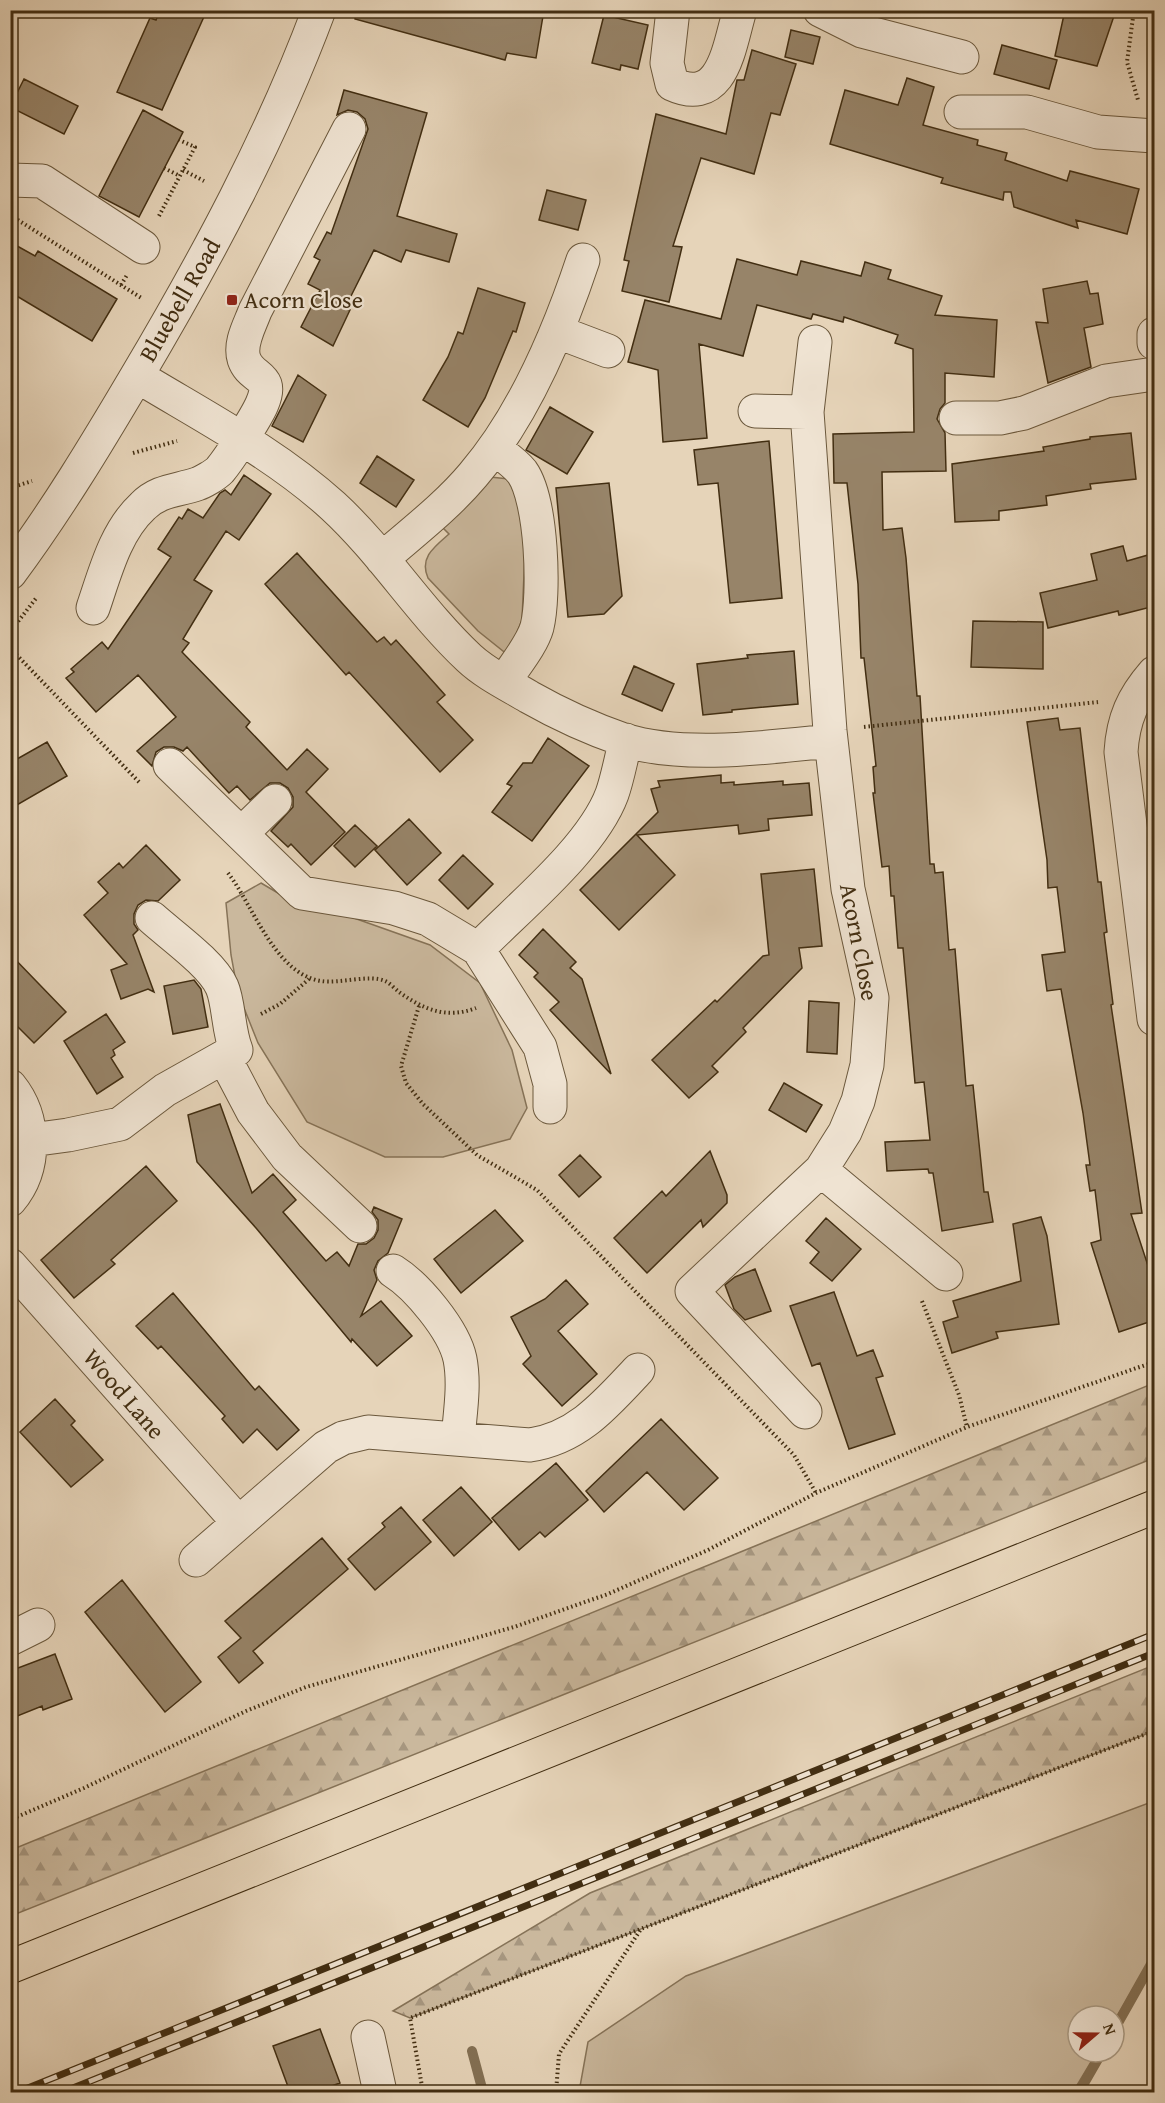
<svg xmlns="http://www.w3.org/2000/svg" width="1165" height="2103" viewBox="0 0 1165 2103" font-family="'Gentium Book Plus',serif">
<defs>
<pattern id="forest-firs" width="22" height="20" patternUnits="userSpaceOnUse" patternTransform="scale(1.5)"><rect width="22" height="20" fill="#cab89d"/><path d="M5 1l3.5 6h-7zM16 11l3.5 6h-7z" fill="#a6967f"/></pattern>
</defs>
<rect width="100%" height="100%" fill="#e6d4b9"/>
<filter id="stains"><feTurbulence type="fractalNoise" baseFrequency=".00333" numOctaves="4"/><feColorMatrix values="0 0 0 0 .2 0 0 0 0 .09 0 0 0 0 .02 0 0 0 .5 -.17"/></filter>
<radialGradient id="worn" r=".72"><stop offset=".6" stop-color="#630" stop-opacity="0"/><stop offset="1" stop-color="#630" stop-opacity=".3"/></radialGradient>
<!-- grass -->
<path fill="#cab89d" stroke="#867358" stroke-width="1.5" d="M490 477 509 479 517 486 525 551 522 620 508 655 478 631 428 578C419 558 434 547 449 534L442 527Z
M261 883 288 899 337 912 430 945 480 983 512 1050 527 1108 510 1139 443 1157H385L307 1122 258 1043 238 993 231 955 226 903Z
M1154 1801V1953L1114 2022V2016H1078V2052H1097L1073 2092H579L588 2042 686 1976Z"/>
<!-- forest -->
<path fill="url(#forest-firs)" stroke="#867358" stroke-width="1.5" d="M1154 1383V1458L11 1916V1850Z
M1154 1665V1731L410 2018 393 2011 590 1893Z"/>
<g fill="none" stroke-linecap="round" stroke-linejoin="round">
<!-- stream -->
<path stroke="#837054" stroke-width="10" d="M1114 2030 1154 1959
M472 2051 483 2092
M1079 2092 1102 2052"/>
</g>
<!-- building -->
<path fill="#978469" stroke="#422e12" stroke-width="1.5" d="M160 10H207L162 110 117 92 150 18 156 20Z
M356 10H544L536 58 507 53 505 60 355 19Z
M1065 10H1116L1097 66 1055 56Z
M604 15 648 25 638 69 621 65 620 70 592 63Z
M791 30 820 37 813 64 785 57Z
M1002 45 1057 60 1049 89 994 74Z
M752 50 796 64 780 115 771 113 754 174 701 158 673 246 682 247 669 302 622 291 629 261 624 260 656 114 726 134 737 80H744Z
M907 78 934 87 923 125 978 140 977 145 1007 153 1005 160 1067 181 1070 171 1139 189 1127 234 1076 220 1078 228 1014 207 1011 192H1004L1003 200 941 183 943 178 830 144 845 90 898 105Z
M24 79 78 106 64 134 10 107Z
M344 90 427 113 397 216 457 234 449 262 406 250 401 262 374 250 345 308 350 310 333 346 301 327 320 290 308 284 320 260 314 257 327 232 331 234 368 129 365 119 357 112 348 110 337 115Z
M143 110 183 132 139 217 99 196Z
M547 190 586 200 578 230 539 220Z
M10 242 35 256 38 251 117 299 92 341 10 292Z
M737 259 797 275 801 261 861 276 865 262 891 270 888 279 942 296 935 315 997 320 994 377 945 373V403L940 409 937 419 945 433 946 471 882 472 883 530 902 528 906 558 917 696H920L930 864H934L935 873 943 872 949 950 955 949 966 1086 973 1085 984 1192H988L993 1222 942 1231 933 1173H929L928 1169 887 1171 885 1142 930 1140 924 1082 915 1083 903 948H898L894 896H891L889 866 882 867 873 793H875L873 767 876 766 864 658H861L858 584 847 483H834L833 434 914 432 913 349 895 343 898 335 844 317 843 322 813 314 811 319 757 305 743 356 699 344 707 438 663 442 658 370 628 362 645 300 721 319Z
M1087 281 1090 294 1098 293 1103 324 1084 328 1091 367 1048 383 1036 322 1048 323 1043 289Z
M478 288 525 303 516 332 513 331 485 398 468 427 423 400 448 357 458 332 463 334Z
M298 375 326 395 303 442 272 426Z
M550 407 593 432 567 474 526 450Z
M1131 433 1136 479 1090 484 1091 489 1046 496 1047 505 999 511V520L955 522 952 464 1044 451 1043 447 1090 439V437Z
M769 441 782 598 730 603 718 483 698 485 694 450Z
M377 456 414 480 396 507 360 483Z
M244 475 271 494 239 540 226 531 194 580 212 591 183 639 189 643 182 652 250 722 246 727 287 770 307 749 328 769 306 792 345 832 311 865 291 844 288 847 271 831 293 807V797L288 788 280 783H270L250 800 237 786 229 793 187 747 183 751 174 747H164L156 752 152 766 137 751 176 717 138 675 96 712 66 678 74 672 71 669 102 642 108 649 171 557 158 549 179 517 182 519 188 509 203 518 220 493 225 490 231 495Z
M609 483 622 596 604 614 568 617 556 488Z
M1123 546 1127 561 1148 555 1155 582V606L1119 615 1118 611 1048 628 1040 593 1097 580 1091 554Z
M297 553 377 642 384 637 391 645 396 640 445 695 437 702 473 740 440 772 349 672 346 675 265 584Z
M973 621 1043 622V669L971 667Z
M794 651 798 704 732 710V712L703 715 697 664 748 658 747 655Z
M634 666 674 684 662 711 622 694Z
M1058 718 1060 730 1080 728 1098 882H1101L1104 908 1107 932 1104 933 1113 1004 1111 1005 1142 1213 1131 1214 1155 1287V1320L1119 1332 1091 1243 1101 1240 1095 1190 1090 1191 1086 1165H1090L1083 1113 1061 989 1047 991 1042 955 1065 952 1057 887 1048 888 1047 860 1027 722Z
M548 738 589 766 532 841 492 812 512 786 507 784 523 763H532Z
M47 742 67 776 10 809V763Z
M721 775V783L734 782V785L783 781V785L809 783 812 815 768 819 769 830 739 834 738 825 637 835 675 875 619 930 580 890 658 812 651 789 660 787 658 781Z
M409 819 441 853 407 885 375 850Z
M355 825 377 846 355 867 334 846Z
M146 845 180 880 158 901 146 900 138 905 134 914V924L138 930 133 935 154 992 148 989 121 999 111 970 127 964 84 915 108 893 98 882 119 863 123 868Z
M463 855 493 884 468 909 439 880Z
M814 869 822 946 799 948 802 968 743 1028 746 1032 712 1066 718 1072 689 1098 652 1060 715 1000 717 1002 763 956 769 955 761 874Z
M543 929 576 962 570 968 582 979 611 1074 550 1010 559 1002 534 977 538 973 519 955Z
M10 954 66 1012 34 1043 10 1019Z
M194 980 201 989 208 1027 173 1034 164 986Z
M809 1001 839 1003 837 1054 807 1052Z
M106 1014 125 1042 113 1050 115 1055 111 1058 123 1077 97 1094 64 1041Z
M784 1083 822 1105 806 1132 769 1110Z
M220 1104 252 1193 273 1174 296 1200 283 1212 326 1261 337 1252 349 1266 358 1244H366L374 1238 378 1230V1220L372 1212 374 1207 402 1219 388 1253 378 1261 374 1270 377 1280 361 1316 381 1301 412 1336 377 1366 352 1339 351 1342 256 1228 197 1162 188 1115Z
M710 1151 727 1195V1203L703 1227 701 1220 647 1273 614 1238 662 1191 666 1196Z
M580 1155 601 1177 579 1197 559 1175Z
M146 1166 177 1201 111 1260 115 1264 74 1298 41 1260Z
M495 1210 523 1241 461 1293 434 1259Z
M1041 1217 1047 1236 1059 1324 996 1332 998 1338 952 1353 943 1322 958 1317 953 1301 1021 1281 1013 1224Z
M826 1218 861 1249 832 1281 810 1263 819 1252 806 1241Z
M755 1269 771 1311 745 1320 734 1309 725 1285 735 1277Z
M566 1280 588 1304 558 1331 597 1374 562 1406 523 1364 531 1356 511 1317 545 1299Z
M834 1292 857 1356 873 1350 883 1376 876 1378 895 1434 849 1449 820 1363 812 1366 790 1306Z
M173 1293 255 1390 259 1386 299 1430 277 1450 257 1429 243 1443 222 1419 225 1416 194 1382 161 1346 158 1349 136 1326Z
M55 1399 75 1421 71 1425 103 1460 71 1487 20 1432Z
M661 1419 718 1478 684 1510 647 1472 604 1512 586 1491Z
M556 1463 588 1500 545 1537 540 1532 519 1550 492 1518Z
M461 1487 492 1522 454 1556 423 1520Z
M401 1507 431 1542 375 1590 348 1559 385 1527 382 1523Z
M322 1538 348 1569 253 1651 263 1663 239 1683 218 1657 241 1638 225 1621Z
M122 1580 201 1682 165 1712 85 1612Z
M55 1654 72 1699 43 1710 42 1706 10 1719V1671Z
M320 2029 340 2083 315 2092H290L273 2046Z"/>
<g fill="none" stroke-linecap="round" stroke-linejoin="round">
<!-- minor casing -->
<g stroke="#6b583c" stroke-width="35">
<path id="minor" d="M673 10 667 63 672 84C724 108 729 45 740 10
M820 10 862 31 962 57
M961 112H1027L1098 132 1154 136
M10 180 42 181 143 247
M558 332 608 351
M1154 334V343
M137 376C203 416 276 454 333 506 383 552 419 611 469 658 486 674 509 685 529 697 559 714 592 729 624 740 684 759 769 747 831 741
M755 411 807 412
M956 418H1000L1024 413 1106 381 1154 374
M494 448C503 455 515 463 522 472 542 500 545 594 537 627 532 645 514 666 504 682
M382 559C413 532 447 506 473 475 523 417 559 332 583 260
M10 573C56 511 96 445 135 379 205 261 271 139 319 10
M93 608C105 573 115 532 143 506 159 490 176 491 197 484 203 482 215 475 220 470 230 458 256 418 262 404 275 374 251 380 244 359 239 343 250 325 255 311L349 129
M1154 673C1133 697 1123 719 1121 752L1154 1019
M170 765 302 893 394 908 428 919 478 949 540 1047 550 1084V1107
M242 833 275 801
M478 949C519 907 592 848 612 794 618 777 621 758 626 740
M224 1057 253 1112 287 1157 360 1226
M10 1086C36 1118 37 1168 10 1200
M31 1140 68 1135 120 1124 165 1090 236 1050C228 1030 229 1003 222 987 212 964 172 936 152 918
M821 1170 946 1274
M10 1265 238 1522
M393 1271C417 1286 454 1330 460 1359 465 1385 460 1413 458 1439
M805 1412 692 1291 821 1170 845 1132 858 1101 867 1065 872 998 848 889 830 731 807 412 815 342
M196 1560 326 1447 343 1438 368 1432 530 1445C578 1438 606 1404 638 1370
M10 1639 38 1625
M368 2037 380 2092"/>
</g>
<!-- highway casing -->
<g stroke="#422e12" stroke-width="35">
<path id="highway" d="M10 1967 1154 1507"/>
</g>
<!-- path -->
<path stroke="#422e12" stroke-width="4" stroke-dasharray="1.5 3" stroke-linecap="butt" d="M1134 10 1127 62 1138 100
M164 168 180 176
M183 170 204 181
M10 215 143 299
M159 216 195 147 179 140
M121 285 127 275
M133 453 177 441
M10 488 32 481
M10 632 37 597
M10 648 139 782
M864 727 1098 702
M228 873C253 905 275 974 321 981 340 984 369 974 385 981 390 983 395 989 399 992 424 1010 447 1019 476 1008
M419 1006 401 1066 406 1083 423 1104 477 1155 537 1190 794 1455 816 1493
M261 1014 280 1004 309 979
M922 1301 959 1395 967 1427
M10 1816 12 1819 84 1788 246 1711 306 1687 514 1627 608 1594 708 1550 816 1493 967 1427 1154 1362
M423 2092 410 2018 1154 1731
M556 2092 559 2054 641 1929"/>
<!-- minor -->
<use href="#minor" stroke="#efe3d2" stroke-width="33"/>
<!-- highway -->
<use href="#highway" stroke="#e6d4b9" stroke-width="33"/>
<!-- rail casing -->
<g stroke="#422e12" stroke-width="7">
<path id="rail" d="M18 2092 1154 1634
M63 2092 1154 1653"/>
</g>
<!-- rail -->
<use href="#rail" stroke="#efe3d2" stroke-width="4.5" stroke-dasharray="14" stroke-linecap="butt"/>
</g>
<!-- markers -->
<rect fill="#8f2418" stroke="#efe3d2" stroke-width="2" x="226" y="294" width="12" height="12" rx="3"/>
<g text-anchor="middle" stroke-width="4.5" stroke-linejoin="round" paint-order="stroke">
<!-- street labels -->
<g font-size="24" fill="#422e12" stroke="#efe3d2">
<text transform="translate(180 300) rotate(-60)" y="8">Bluebell Road</text>
<text transform="translate(859 942) rotate(79)" y="8">Acorn Close</text>
<text transform="translate(124 1394) rotate(49)" y="8">Wood Lane</text>
</g>
<!-- poi labels -->
<g font-size="24" fill="#422e12" stroke="#efe3d2" text-anchor="start">
<text x="244" y="308">Acorn Close</text>
</g>
</g>
<!-- margin -->
<rect width="1165" height="2103" fill="none" stroke="#e6d4b9" stroke-width="36"/>
<rect x="12" y="12" width="1141" height="2079" fill="none" stroke="#422e12" stroke-width="3"/>
<rect x="18" y="18" width="1129" height="2067" fill="none" stroke="#422e12" stroke-width="1.5"/>
<!-- north arrow -->
<g transform="translate(1096 2034) rotate(70)"><circle r="28" fill="#efe3d2" stroke="#aa9b85" stroke-width="1.5"/>
<path d="M0-4.5L10 22L0 15L-10 22Z" fill="#8f2418"/>
<text y="-9" font-size="16" font-weight="bold" text-anchor="middle" fill="#422e12">N</text>
</g>
<rect width="100%" height="100%" filter="url(#stains)"/>
<rect width="100%" height="100%" fill="url(#worn)"/>
</svg>
